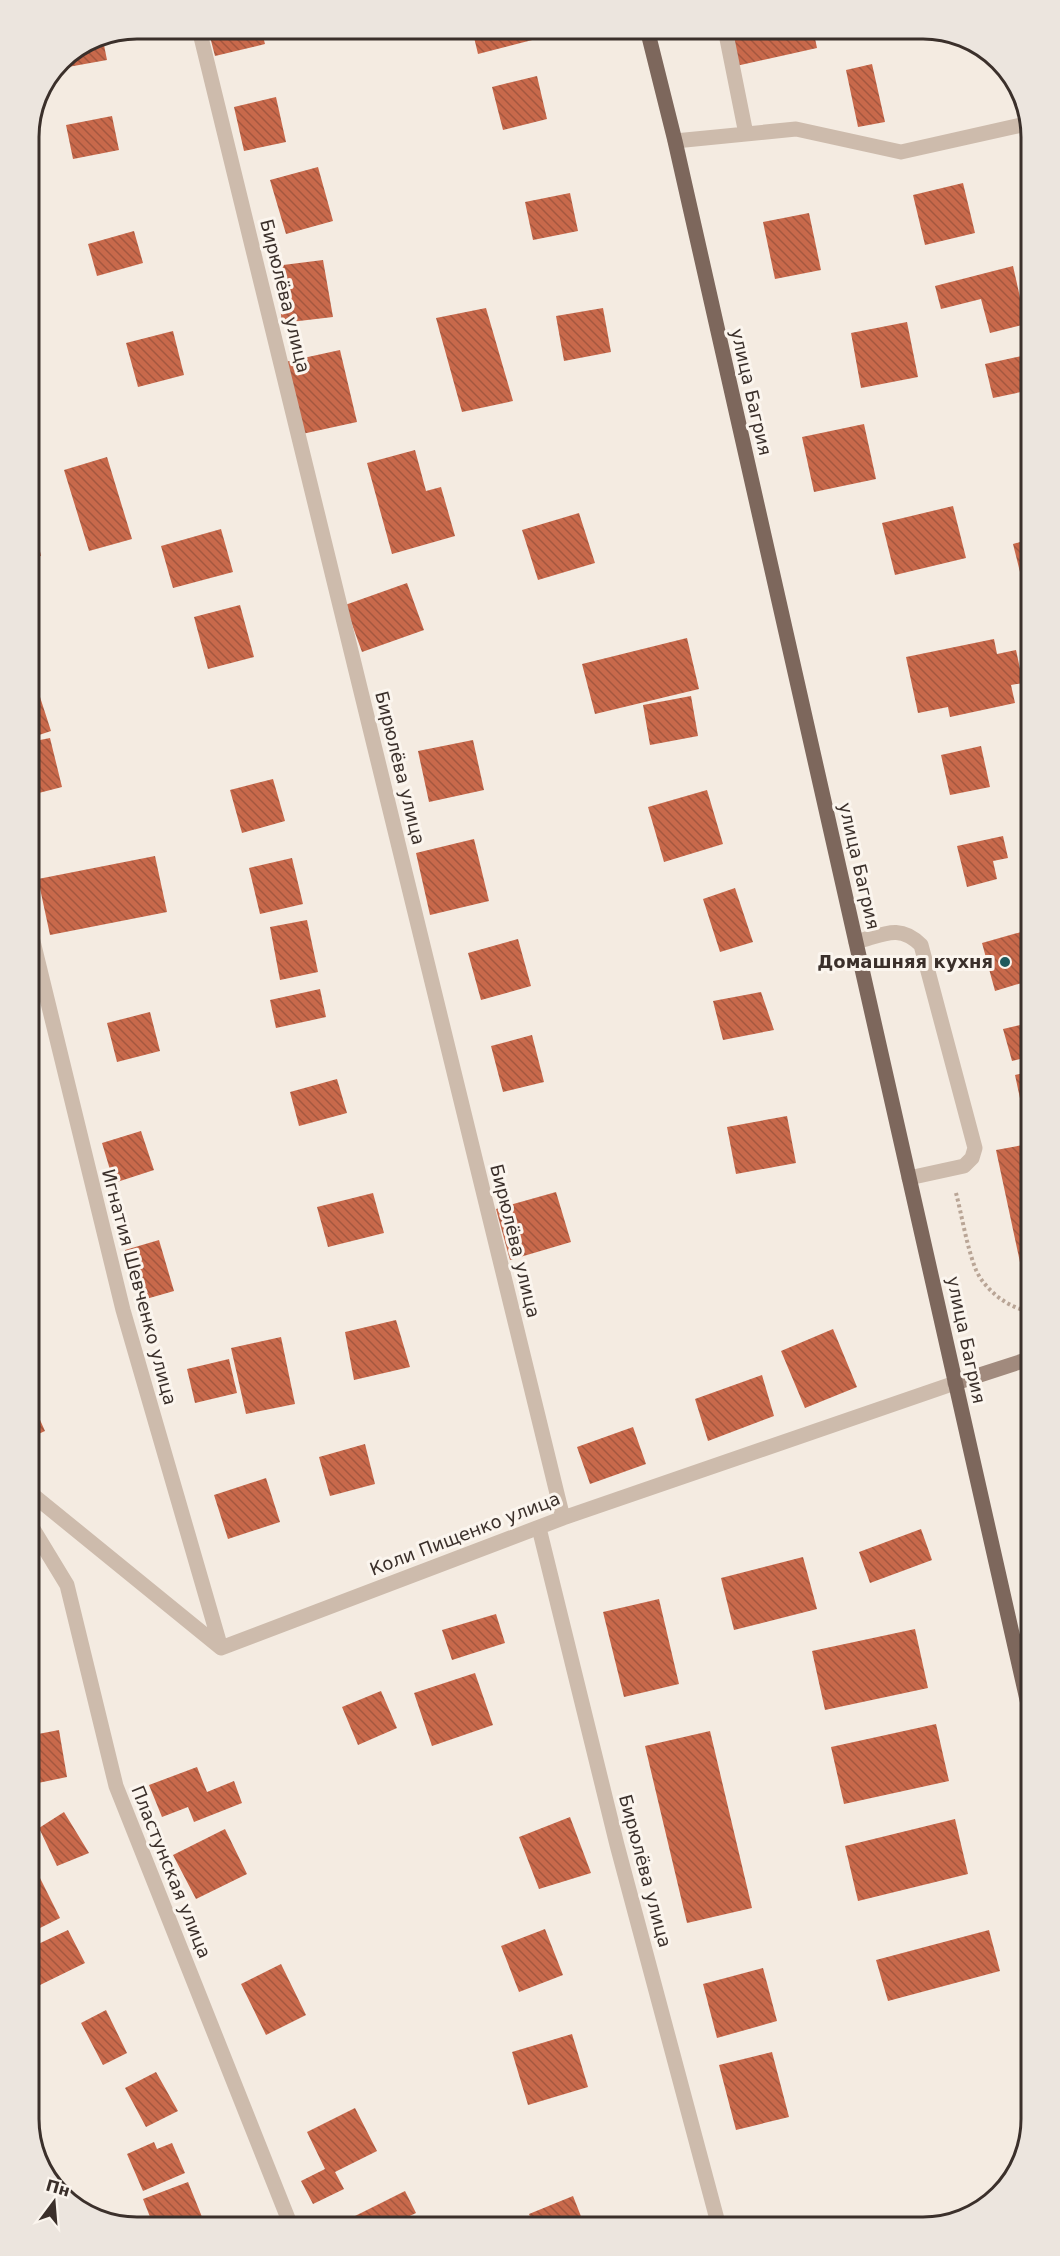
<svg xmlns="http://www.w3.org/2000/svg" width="1060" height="2256" viewBox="0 0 1060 2256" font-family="'DejaVu Sans',sans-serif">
<defs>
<pattern id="building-back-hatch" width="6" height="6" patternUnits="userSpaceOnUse" patternTransform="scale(1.5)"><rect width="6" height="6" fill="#c8694b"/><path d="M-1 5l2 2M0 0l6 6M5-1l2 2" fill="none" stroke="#a4573f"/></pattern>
</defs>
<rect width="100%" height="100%" fill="#f4ebe1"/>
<!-- building -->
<path fill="url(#building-back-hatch)" d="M208 29H261L265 44 215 56Z
M472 29H537L540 38 478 54Z
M727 29H813L817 48 736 66Z
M102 35 107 60 68 67 66 56 96 37Z
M872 64 885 122 858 127 846 70Z
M537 76 547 119 503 130 492 87Z
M276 97 286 142 244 151 234 107Z
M112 116 119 150 73 159 66 125Z
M318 167 333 221 286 234 270 180Z
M963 183 975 233 925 245 913 195Z
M570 193 578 231 533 240 525 202Z
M809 213 821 270 775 279 763 222Z
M134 231 143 263 97 276 88 244Z
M323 260 333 317 282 323 275 266Z
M1013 266 1026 324 990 333 981 299 941 309 935 286Z
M486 308 513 401 462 412 436 318Z
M603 308 611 352 564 361 556 316Z
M907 322 918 377 861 388 851 333Z
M173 331 184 375 138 387 126 343Z
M340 350 357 422 302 434 285 362Z
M1026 355V391L993 398 985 364Z
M864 424 876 479 814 492 802 437Z
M415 450 426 491 441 487 455 536 392 554 367 463Z
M107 457 132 539 89 551 64 470Z
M30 502 41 556 30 558Z
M953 506 966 558 895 575 882 523Z
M579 513 595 563 538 580 522 530Z
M221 529 233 572 173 588 161 546Z
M1027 540V592H1025L1013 544Z
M407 583 424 630 362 652 345 605Z
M240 605 254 657 208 669 194 617Z
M687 638 699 689 595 714 582 664Z
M994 639 997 654 1016 650 1023 683 1011 685 1015 703 950 717 948 707 918 713 906 657Z
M691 696 698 736 650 745 643 705Z
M40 697 51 731 30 738V700Z
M50 738 62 787 31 795 30 742Z
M473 740 484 790 429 802 418 751Z
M981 746 990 787 950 795 941 755Z
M273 779 285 821 242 833 230 790Z
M707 790 723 844 664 862 648 807Z
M1003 836 1008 858 993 861 997 879 967 887 957 846Z
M474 839 489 901 430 915 416 853Z
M155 856 167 912 50 935 38 879Z
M292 858 303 904 260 914 249 868Z
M735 888 753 942 720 952 703 899Z
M307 920 318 972 280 980 270 927Z
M1028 930V959L1024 961 1028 981 995 991 982 943Z
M518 939 531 986 481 1000 468 953Z
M320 989 326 1017 276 1028 270 1000Z
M761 992 774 1030 723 1040 713 1001Z
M150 1012 160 1051 117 1062 107 1023Z
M1028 1023V1057L1012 1061 1003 1029Z
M532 1035 544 1082 503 1092 491 1046Z
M1028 1072 1029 1131H1027L1015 1075Z
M337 1079 347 1113 299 1126 290 1092Z
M787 1116 796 1163 736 1174 727 1127Z
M141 1131 154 1170 114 1183 102 1143Z
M1029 1144V1280L1024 1281 996 1150Z
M556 1192 571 1242 510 1260 496 1209Z
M373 1193 384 1233 328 1247 317 1207Z
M159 1240 174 1291 139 1301 125 1250Z
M396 1320 410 1367 354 1380 345 1332Z
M833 1329 857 1387 805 1408 781 1351Z
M281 1337 295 1404 246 1414 231 1348Z
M229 1359 237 1393 195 1403 187 1369Z
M762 1375 774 1416 708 1441 695 1399Z
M32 1402 45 1431 32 1437Z
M633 1427 646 1464 590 1484 577 1447Z
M365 1444 375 1484 330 1496 319 1457Z
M266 1478 280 1522 228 1539 214 1495Z
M921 1529 932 1560 870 1583 859 1552Z
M803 1557 817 1609 734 1630 721 1578Z
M659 1599 679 1684 624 1697 603 1612Z
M35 1613 39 1642 33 1646V1614Z
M496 1614 505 1643 452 1660 442 1630Z
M915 1629 928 1688 825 1710 812 1651Z
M475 1673 493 1725 432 1746 414 1693Z
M381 1691 397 1728 358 1745 342 1707Z
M936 1724 949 1781 844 1804 831 1747Z
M59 1730 67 1777 38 1783 33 1771V1735Z
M710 1731 752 1908 687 1923 645 1746Z
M197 1767 207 1792 234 1781 242 1803 194 1822 188 1807 162 1817 149 1785Z
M64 1812 89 1853 57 1866 39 1828Z
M570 1817 591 1873 539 1889 519 1837Z
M955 1819 968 1874 858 1901 845 1846Z
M225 1829 247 1874 196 1899 173 1855Z
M36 1870 60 1918 34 1931V1872Z
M545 1929 563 1975 519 1992 501 1946Z
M68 1930 85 1963 40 1985 34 1973V1946Z
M989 1930 1000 1971 888 2001 876 1960Z
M281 1964 306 2015 266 2035 241 1984Z
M763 1968 777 2021 717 2038 703 1984Z
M106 2010 127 2053 103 2065 81 2023Z
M572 2034 588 2087 528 2105 512 2052Z
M772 2052 789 2117 736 2130 719 2065Z
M156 2072 178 2111 146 2127 125 2088Z
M355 2108 377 2151 335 2172 344 2189 313 2204 301 2181 325 2169 307 2132Z
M154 2142 157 2149 172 2143 185 2173 143 2191 127 2154Z
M188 2182 202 2217 177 2227H154L143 2199Z
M405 2191 416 2213 391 2225 360 2226 355 2216Z
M573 2196 584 2224H533L529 2214Z"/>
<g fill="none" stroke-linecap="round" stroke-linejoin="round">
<!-- path -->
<path stroke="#b9a596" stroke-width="4" stroke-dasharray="3 3" stroke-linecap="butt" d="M956 1193C962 1216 967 1248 976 1270 985 1290 1008 1308 1029 1311"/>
<!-- service -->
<path stroke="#cdbbac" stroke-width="15" d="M725 29 746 134
M675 141 796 129 901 152 1026 124
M856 942C883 935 899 923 921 945L975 1148 972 1158 964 1166 909 1178"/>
<!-- minor -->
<path stroke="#cdbbac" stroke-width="15" d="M199 29 563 1518
M31 933 123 1310 221 1648
M33 1495 221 1648 563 1518 955 1383
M539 1528 617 1845 718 2223
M33 1529 67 1585 116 1786 291 2226"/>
<!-- secondary -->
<path stroke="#a18a7d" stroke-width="15" d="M955 1383 1029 1359"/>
<!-- primary -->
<path stroke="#7d675c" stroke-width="15" d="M647 29 675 141 1030 1713"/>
</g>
<!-- markers -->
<circle fill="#1f5a5e" stroke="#fbf5ee" stroke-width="2" cx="1005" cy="962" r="6"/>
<g text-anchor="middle" stroke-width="6" stroke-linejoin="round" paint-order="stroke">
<!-- street labels -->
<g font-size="18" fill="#3b302b" stroke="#fbf5ee">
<text transform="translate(285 296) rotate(76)" y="6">Бирюлёва улица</text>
<text transform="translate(751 392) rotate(77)" y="6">улица Багрия</text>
<text transform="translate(400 768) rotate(76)" y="6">Бирюлёва улица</text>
<text transform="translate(859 866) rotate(77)" y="6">улица Багрия</text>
<text transform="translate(515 1241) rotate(76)" y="6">Бирюлёва улица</text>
<text transform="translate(139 1287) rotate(75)" y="6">Игнатия Шевченко улица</text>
<text transform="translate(966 1340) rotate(78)" y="6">улица Багрия</text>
<text transform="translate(465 1534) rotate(-21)" y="6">Коли Пищенко улица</text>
<text transform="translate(645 1871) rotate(75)" y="6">Бирюлёва улица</text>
<text transform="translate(171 1872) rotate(68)" y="6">Пластунская улица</text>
</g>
<!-- poi labels -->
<g font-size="18" font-weight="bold" fill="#3b302b" stroke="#fbf5ee" text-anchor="end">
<text x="993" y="968">Домашняя кухня</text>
</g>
</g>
<!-- crop -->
<path d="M0 0H1060V2256H0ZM137 39H923A98 98 0 0 1 1021 137V2119A98 98 0 0 1 923 2217H137A98 98 0 0 1 39 2119V137A98 98 0 0 1 137 39Z" fill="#ece5de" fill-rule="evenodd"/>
<path fill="none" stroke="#3b302b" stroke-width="3" d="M137 39H923A98 98 0 0 1 1021 137V2119A98 98 0 0 1 923 2217H137A98 98 0 0 1 39 2119V137A98 98 0 0 1 137 39Z"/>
<!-- north arrow -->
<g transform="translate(54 2202) rotate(16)" stroke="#fbf5ee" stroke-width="4.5" paint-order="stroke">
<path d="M0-4.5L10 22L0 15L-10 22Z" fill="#3b302b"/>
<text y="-9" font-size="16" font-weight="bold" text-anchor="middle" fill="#3b302b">Пн</text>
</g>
</svg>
